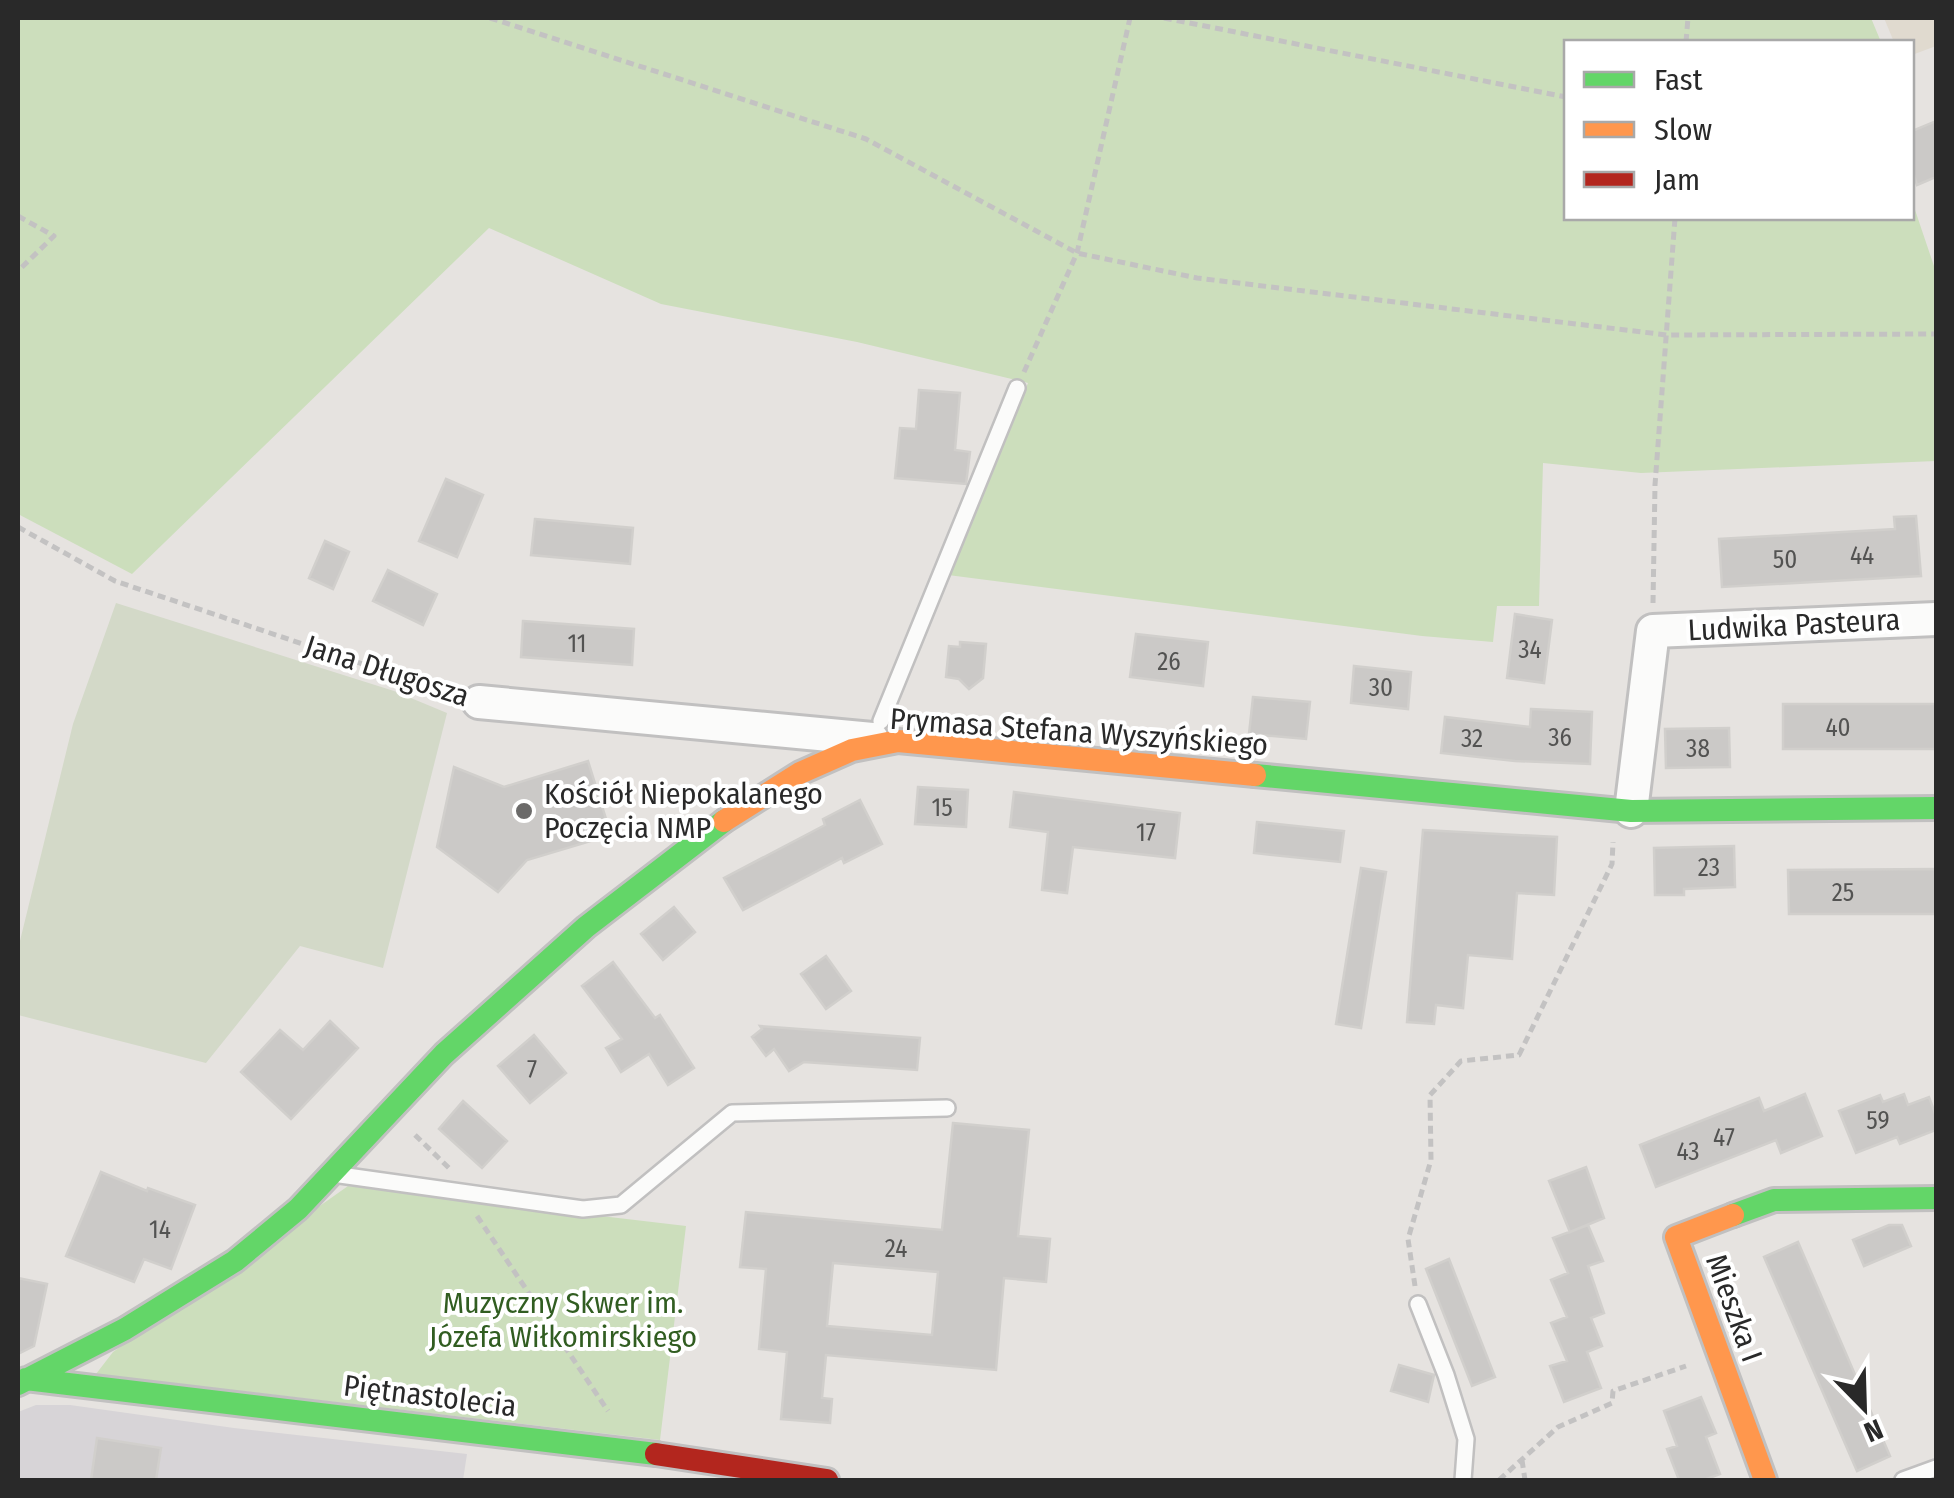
<svg xmlns="http://www.w3.org/2000/svg" width="1954" height="1498" viewBox="0 0 1954 1498" font-family="'Fira Sans Condensed',sans-serif">
<rect width="100%" height="100%" fill="#e6e3e0"/>
<!-- industrial -->
<path fill="#d7d4d7" d="M36 1405H70L234 1428 467 1454 463 1480H18V1412Z"/>
<!-- education -->
<path fill="#e0dacf" d="M1884 18H1936V46L1912 55V42H1894Z"/>
<!-- green -->
<path fill="#ccdebc" d="M18 18H1871L1881 42H1566V218H1912V201L1936 272V461L1641 473 1543 463 1539 606H1497L1493 642 1422 636 948 575 1028 383 857 342 661 304 489 228 132 574 18 514Z
M348 1186 686 1226 660 1440 96 1374 113 1352Z"/>
<!-- cemetery -->
<path fill="#d3d9c8" d="M116 603 394 691 447 713 383 968 300 946 206 1063 18 1015V949L73 724Z"/>
<!-- building -->
<path fill="#cbc9c7" stroke="#d1cfcc" stroke-width="2.5" fill-rule="evenodd" d="M1936 121V177L1917 185 1912 169V131Z
M919 390 960 393 955 450 970 452 966 484 895 478 900 428 916 429Z
M446 479 483 495 457 557 419 541Z
M1916 516 1921 576 1722 587 1719 539 1895 529 1894 517Z
M535 519 633 528 630 564 531 555Z
M325 541 349 552 333 589 309 578Z
M388 570 437 594 423 625 373 601Z
M1515 614 1552 620 1544 683 1507 678Z
M523 621 634 629 632 665 521 657Z
M1136 634 1208 642 1203 686 1130 677Z
M960 642 986 644 983 678 969 689 959 679 946 677 949 646 960 647Z
M1354 666 1411 672 1408 709 1351 703Z
M1253 697 1310 702 1306 739 1249 734Z
M1783 704H1936V749H1783Z
M1531 709 1592 712 1590 764 1515 761 1441 753 1445 717 1530 727Z
M1729 728 1730 767 1666 768 1665 729Z
M588 761 611 835 527 860 498 892 437 847 454 767 504 787Z
M918 787 968 790 966 827 915 824Z
M1014 792 1180 813 1175 858 1073 847 1067 893 1042 890 1048 832 1010 827Z
M860 800 882 844 844 863 842 858 743 910 724 878 825 825 823 819Z
M1257 822 1344 831 1340 862 1254 853Z
M1423 830 1557 837 1554 895 1517 893 1512 959 1468 955 1463 1008 1436 1005 1434 1024 1407 1022Z
M1734 846 1735 887 1684 889V895H1655L1654 848Z
M1361 868 1386 872 1361 1028 1336 1024Z
M1936 869V914H1789L1788 870Z
M674 907 695 932 663 960 641 934Z
M826 956 851 991 826 1009 801 974Z
M613 962 655 1018 660 1015 694 1068 668 1085 649 1054 621 1072 606 1048 622 1039 582 986Z
M330 1021 358 1048 291 1119 241 1072 280 1030 303 1050Z
M760 1026 920 1038 917 1070 804 1062 789 1071 774 1049 766 1056 752 1037 762 1029Z
M534 1035 566 1073 530 1103 498 1066Z
M1805 1094 1822 1136 1781 1153 1776 1140 1656 1187 1640 1145 1759 1098 1764 1111Z
M1904 1094 1908 1105 1929 1097 1936 1116V1130L1900 1144 1897 1137 1856 1153 1839 1111 1880 1095 1883 1102Z
M463 1101 507 1141 482 1168 439 1129Z
M953 1123 1029 1130 1018 1236 1050 1239 1046 1282 1004 1278 996 1370 826 1355 822 1398 832 1399 830 1423 781 1419 787 1352 759 1349 766 1269 740 1267 746 1212 942 1230ZM833 1263 938 1272 932 1335 827 1326Z
M1586 1167 1604 1218 1570 1232 1549 1181Z
M101 1172 147 1191 148 1188 195 1205 171 1269 144 1259 134 1282 66 1256Z
M1588 1225 1603 1261 1588 1266 1604 1313 1591 1318 1602 1346 1587 1352 1601 1388 1564 1402 1550 1366 1567 1361 1551 1323 1567 1317 1551 1280 1568 1273 1553 1238Z
M1889 1225H1902L1911 1246 1864 1266 1853 1240Z
M1798 1242 1890 1456 1857 1471 1764 1257Z
M1449 1259 1495 1377 1472 1386 1426 1269Z
M18 1278 47 1284 34 1346 18 1354Z
M1399 1365 1434 1375 1428 1402 1391 1391Z
M1701 1397 1716 1433 1706 1437 1720 1474 1704 1480H1679L1667 1449 1677 1446 1664 1411Z
M97 1438 161 1448 156 1480H91Z"/>
<g fill="none" stroke-linecap="round" stroke-linejoin="round">
<!-- lane casing -->
<g stroke="#c1c0c0" stroke-width="20">
<path id="lane" d="M881 721 1017 388
M340 1175 583 1209 621 1205 732 1113 947 1108
M1418 1304 1446 1375 1466 1439 1463 1480
M1903 1480 1936 1468"/>
</g>
<!-- street casing -->
<g stroke="#c1c0c0" stroke-width="38">
<path id="street" d="M479 702 872 739
M1631 811 1653 631 1936 619"/>
</g>
<!-- fast casing -->
<g stroke="#c1c0c0" stroke-width="28">
<path id="fast" d="M1255 775 1631 811 1936 808
M1733 1215 1774 1200 1936 1198
M26 1379 656 1454
M18 1384 125 1329 235 1261 298 1209 444 1054 586 927 724 821"/>
</g>
<!-- slow casing -->
<g stroke="#c1c0c0" stroke-width="28">
<path id="slow" d="M724 821 800 773 852 750 898 741 1255 775
M1733 1215 1676 1237 1765 1480"/>
</g>
<!-- jam casing -->
<g stroke="#c1c0c0" stroke-width="28">
<path id="jam" d="M656 1454 827 1480"/>
</g>
<!-- path -->
<path stroke="#c3c2c2" stroke-width="5" stroke-dasharray="8 5" stroke-linecap="butt" d="M490 18 866 139 1077 253 1197 278 1667 335 1936 334
M1164 18 1566 97
M1686 42 1688 18
M18 216 54 236 18 271
M1024 372 1077 253 1130 18
M18 527 115 581 452 694
M1653 603 1655 485 1675 218
M415 1135 450 1169
M477 1216 608 1411
M1415 1286 1408 1239 1431 1160 1430 1095 1461 1061 1519 1055 1612 864 1613 842
M1522 1460 1525 1480
M1499 1480 1558 1427 1612 1403 1613 1391 1686 1366"/>
<!-- lane -->
<use href="#lane" stroke="#fbfbfa" stroke-width="15"/>
<!-- street -->
<use href="#street" stroke="#fbfbfa" stroke-width="32"/>
<!-- fast -->
<use href="#fast" stroke="#63d668" stroke-width="22"/>
<!-- slow -->
<use href="#slow" stroke="#ff974d" stroke-width="22"/>
<!-- jam -->
<use href="#jam" stroke="#b3261e" stroke-width="22"/>
</g>
<!-- markers -->
<circle fill="#6b6a69" stroke="#fff" stroke-width="4" cx="524" cy="811" r="10"/>
<g text-anchor="middle" stroke-width="8" stroke-linejoin="round" paint-order="stroke">
<!-- number labels -->
<g font-size="25" fill="#535352">
<text x="1862" y="564">44</text>
<text x="1785" y="568">50</text>
<text x="577" y="652">11</text>
<text x="1530" y="658">34</text>
<text x="1169" y="670">26</text>
<text x="1381" y="696">30</text>
<text x="1838" y="736">40</text>
<text x="1560" y="746">36</text>
<text x="1472" y="747">32</text>
<text x="1698" y="757">38</text>
<text x="942" y="816">15</text>
<text x="1146" y="841">17</text>
<text x="1709" y="876">23</text>
<text x="1843" y="901">25</text>
<text x="532" y="1078">7</text>
<text x="1878" y="1129">59</text>
<text x="1724" y="1146">47</text>
<text x="1688" y="1160">43</text>
<text x="160" y="1238">14</text>
<text x="896" y="1257">24</text>
</g>
<!-- street labels -->
<g font-size="30" fill="#292929" stroke="#fff">
<text transform="translate(1794 625) rotate(-3)" y="10">Ludwika Pasteura</text>
<text transform="translate(387 671) rotate(18)" y="10">Jana Długosza</text>
<text transform="translate(1079 732) rotate(4)" y="10">Prymasa Stefana Wyszyńskiego</text>
<text transform="translate(1734 1308) rotate(70)" y="10">Mieszka I</text>
<text transform="translate(430 1396) rotate(7)" y="10">Piętnastolecia</text>
</g>
<!-- poi labels -->
<g font-size="30" fill="#292929" stroke="#fff" text-anchor="start">
<text x="544" y="804">Kościół Niepokalanego<tspan x="544" dy="34">Poczęcia NMP</tspan></text>
</g>
<!-- park labels -->
<g font-size="30" fill="#315d21" stroke="#fff">
<text x="563" y="1313">Muzyczny Skwer im.<tspan x="563" dy="34">Józefa Wiłkomirskiego</tspan></text>
</g>
</g>
<!-- border -->
<rect width="1954" height="1498" fill="none" stroke="#292929" stroke-width="40"/>
<!-- legend -->
<rect x="1564" y="40" width="350" height="180" fill="#ffffff" stroke="#a9a9a9" stroke-width="2.5"/>
<rect x="1584" y="72" width="50" height="15" fill="#63d668" stroke="#a9a9a9" stroke-width="2.5"/>
<text x="1654" y="90" font-size="30" fill="#292929">Fast</text>
<rect x="1584" y="122" width="50" height="15" fill="#ff974d" stroke="#a9a9a9" stroke-width="2.5"/>
<text x="1654" y="140" font-size="30" fill="#292929">Slow</text>
<rect x="1584" y="172" width="50" height="15" fill="#b3261e" stroke="#a9a9a9" stroke-width="2.5"/>
<text x="1654" y="190" font-size="30" fill="#292929">Jam</text>
<!-- north arrow -->
<g transform="translate(1864 1408) rotate(157)" stroke="#ffffff" stroke-width="8" paint-order="stroke">
<path d="M0-8L18 38L0 25L-18 38Z" fill="#292929"/>
<text y="-15" font-size="28" font-weight="bold" text-anchor="middle" fill="#292929">N</text>
</g>
</svg>
